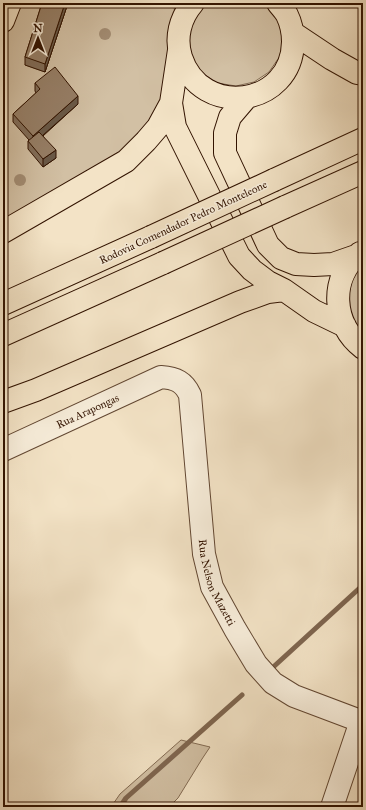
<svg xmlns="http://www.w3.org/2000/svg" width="366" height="810" viewBox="0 0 366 810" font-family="'IM FELL Great Primer',serif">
<rect width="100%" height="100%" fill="#f3e3c6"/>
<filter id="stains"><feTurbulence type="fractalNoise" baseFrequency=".005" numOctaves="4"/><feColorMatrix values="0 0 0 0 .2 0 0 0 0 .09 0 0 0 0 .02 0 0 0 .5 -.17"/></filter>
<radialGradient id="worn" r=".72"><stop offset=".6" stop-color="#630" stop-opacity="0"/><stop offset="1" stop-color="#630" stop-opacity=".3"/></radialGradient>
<!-- green -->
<path fill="#d2c0a4" stroke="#826a52" d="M15 3H45L25 65 45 72 68 3H174L175 23 166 104 127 153 3 224V38Z
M204 3H266L268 4 279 20 283 38 280 56 269 72 254 82 236 86 217 83 202 73 191 58 187 40 190 21 200 6Z
M363 265V335L351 320 347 302 349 283 359 268Z
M181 740 210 747 202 759 178 798 169 807H111L120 794Z"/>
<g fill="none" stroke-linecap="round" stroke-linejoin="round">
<!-- stream -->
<path stroke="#7e654f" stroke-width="5" d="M270 670 363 585
M120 807 126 798 242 695"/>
<!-- minor casing -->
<g stroke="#624732" stroke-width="24">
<g id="minor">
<path id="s1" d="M3 450 161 377C176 378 184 382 190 395L204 554 212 587 235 629 256 664 273 683 294 696 363 722"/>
<path d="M332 807 361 721"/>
</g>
</g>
<!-- major casing -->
<g stroke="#321300" stroke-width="24">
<path id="major" d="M193 3C180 18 175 38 181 57 201 119 292 107 293 42 293 33 291 23 287 15 285 11 281 7 278 3
M3 21 10 3
M293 33 332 59 357 73 363 74
M247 97 230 117 225 133V153L268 245 281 258 296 264 314 265 333 264 356 256
M171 103 175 127 239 256 252 270 268 282 284 290 314 311 345 326
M274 180 363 139
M285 207 363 172
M3 232 126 161 146 141 158 127 171 103 179 50
M360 253C329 277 332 325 363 348
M3 304 151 237
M3 335 163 263
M3 402 36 390 240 302 268 292 284 290"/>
</g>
<!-- minor -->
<use href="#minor" stroke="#f7edda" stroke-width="22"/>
<!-- major -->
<use href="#major" stroke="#f3e3c6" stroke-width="22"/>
<!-- major-bridge casing -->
<g stroke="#321300" stroke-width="24" stroke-linecap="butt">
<path id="major-bridge" d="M151 237 274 180
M163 263 285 207"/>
</g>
<!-- major-bridge -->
<use href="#major-bridge" stroke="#f3e3c6" stroke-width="22"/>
</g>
<!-- trees -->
<g fill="#a38d74">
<circle cx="105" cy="34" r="6"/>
<circle cx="20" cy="180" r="6"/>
</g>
<!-- wall -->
<path fill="#816d59" stroke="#321300" d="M42 3H68L45 72 25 65V57Z
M35 83 78 104 43 136 56 158 43 167 28 149V141L29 140 13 122V114L36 93 35 91Z"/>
<!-- shaded-wall -->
<path fill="#695948" stroke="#321300" d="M65 3H68L45 72V64Z
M78 96V104L33 144V136Z
M56 150V158L43 167V159Z"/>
<!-- building -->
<path fill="#967f67" stroke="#321300" d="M42 3H65L45 64 25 57Z
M55 67 78 96 33 136 13 114 40 89 35 83Z
M39 132 56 150 43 159 28 141Z"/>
<g text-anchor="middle" stroke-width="3" stroke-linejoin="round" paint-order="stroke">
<!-- street labels -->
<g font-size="11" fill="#321300" stroke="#f7edda">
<text transform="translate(183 222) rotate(-25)" y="4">Rodovia Comendador Pedro Monteleone</text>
<text dy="4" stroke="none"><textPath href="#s1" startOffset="93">Rua Arapongas</textPath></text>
<text dy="4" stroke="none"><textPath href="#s1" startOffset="401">Rua Nelson Mazetti</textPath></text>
</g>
</g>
<!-- margin -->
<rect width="366" height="810" fill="none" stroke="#f3e3c6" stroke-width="16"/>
<rect x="4" y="4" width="358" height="802" fill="none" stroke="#321300" stroke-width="2"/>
<rect x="8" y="8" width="350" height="794" fill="none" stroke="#321300"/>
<!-- north arrow -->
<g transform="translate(38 38)" stroke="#f7edda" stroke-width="3" paint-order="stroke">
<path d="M0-3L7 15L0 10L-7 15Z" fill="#321300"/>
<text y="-6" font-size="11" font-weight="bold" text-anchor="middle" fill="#321300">N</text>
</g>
<rect width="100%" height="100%" filter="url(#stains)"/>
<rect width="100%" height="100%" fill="url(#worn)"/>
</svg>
